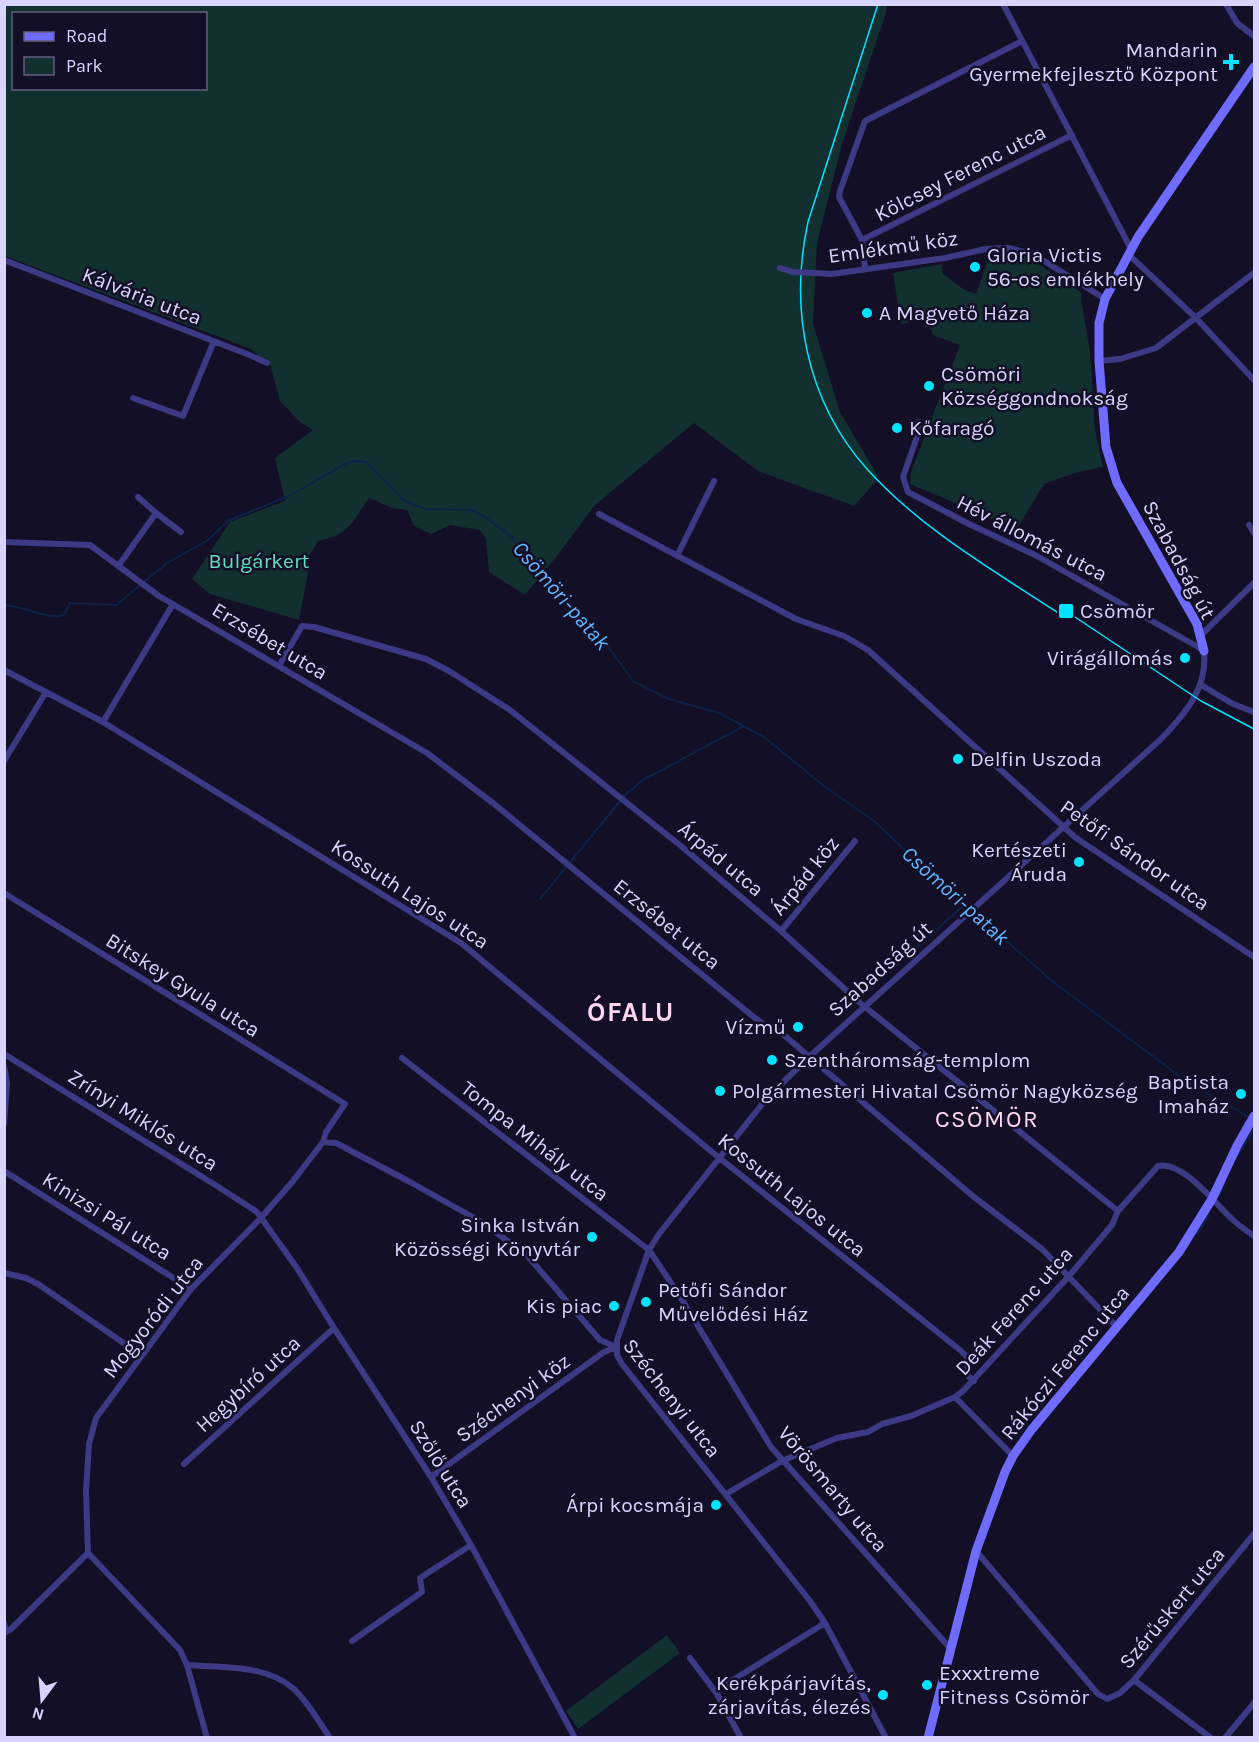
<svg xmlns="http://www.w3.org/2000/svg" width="1259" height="1742" viewBox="0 0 1259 1742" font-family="Karla,sans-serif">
<rect width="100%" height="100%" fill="#130f26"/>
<!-- green -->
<path fill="#12302f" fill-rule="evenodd" d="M4 5H887L886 13 842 144 817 243 813 324 840 412 879 478 854 506 758 471 694 423 594 506 557 556 525 595 489 572 486 539 480 530 450 525 431 534 414 526 407 510 392 508 369 498C351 523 350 535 318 541L309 556 307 557 309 567 299 620 210 594 192 579 230 522 285 501 275 458 313 430 300 422 280 401 270 364 267 363 251 349 5 256ZM14 14H206V88H14Z
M1007 249 1024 254 1082 293 1081 299 1090 352 1095 430 1103 467 1078 472 1044 484 1017 529 910 484 911 472 960 345 933 335 927 320 901 324 893 273 942 264V273L963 289 976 294 991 252Z
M667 1635 680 1653 578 1729 566 1711Z"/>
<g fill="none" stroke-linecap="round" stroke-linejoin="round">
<!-- stream -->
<path stroke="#0c2248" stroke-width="2" d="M4 605C23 606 48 620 64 615L70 603 116 605 167 563 208 540 228 521 291 495 347 463 355 461 366 462 405 501 425 509 471 510 485 517 512 537 526 559 592 624 633 681 669 699 719 713 764 737 824 786 874 821 926 870 1052 981 1189 1083 1249 1117
M540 899 625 795 643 780 744 726
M867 992 965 904
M1238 1155 1254 1129
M1219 1196 1224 1185
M1198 1233 1209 1215"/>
<!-- street -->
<path stroke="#3d3a85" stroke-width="6" d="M1003 4 1131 249
M1226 4 1237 23 1254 36
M862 240 1072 135
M1128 254 1196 318 1254 380
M4 260 247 354 267 363
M780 268 793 272
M865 269 862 240 839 197 840 191 865 121 1022 41
M814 273 832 274 945 258 986 249 1008 248 1033 254 1105 299
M1099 361 1120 359 1156 348 1254 273
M133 398 183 416 214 341
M138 497 156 513
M599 514 796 619 844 636 868 650 1076 838 1254 957
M1249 525 1254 533
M4 542 90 545 159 596 427 753 493 803 755 1018 766 1026 778 1030 974 1197 1042 1249 1117 1327
M677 556 714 481
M119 565 156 513 181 532
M1200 636 1254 583
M279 666 302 626 314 627 426 659 449 671 510 710 681 846 781 931 859 1002 1118 1211
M4 670 103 722 461 943 712 1152 960 1350 967 1357 968 1376 974 1381
M1201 685 1233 704 1254 712
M103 722 173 604
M4 761 46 692
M4 893 345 1104 326 1132 323 1142 293 1181 260 1219 191 1289 96 1418 89 1444 86 1491 88 1553
M781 931 855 841
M4 1054 217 1186 257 1212 297 1268 334 1328 431 1477 471 1545 575 1738
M402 1058 649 1250 681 1298 771 1447 949 1647
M4 1066 7 1083 4 1124
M323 1142 336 1143 410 1182 478 1220 526 1254 594 1333 600 1340 616 1347
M4 1171 191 1289
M4 1273 26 1278 38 1284 141 1355
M955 1397 1013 1456
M184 1464 334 1328
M431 1477 604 1352 616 1347
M726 1494 782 1461 837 1438 868 1432 882 1424 911 1416 955 1397 963 1391 1069 1276 1112 1225 1118 1211 1158 1166C1183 1160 1215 1204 1232 1219 1239 1226 1247 1231 1254 1236
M976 1551 1098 1694 1107 1699 1120 1693 1134 1680 1254 1534
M88 1553 180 1650 187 1665 207 1738
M4 1623 6 1632 11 1629 88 1553
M352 1641 422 1592 420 1578 471 1545
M690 1658 717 1694
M187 1665C222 1668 266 1664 294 1689 307 1701 320 1723 330 1738
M1134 1680 1211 1738
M741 1738 717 1694 720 1688 825 1623
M886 1738 825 1623 810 1601 622 1364 617 1355V1340L649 1250 659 1234 767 1098 809 1057 1161 739C1185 714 1208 688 1204 651L1198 647 1037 556 969 524 908 492 903 477 918 434 919 422
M1225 1738 1254 1703"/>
<!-- secondary -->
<path stroke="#6f6bff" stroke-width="9" d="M1204 651 1197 624 1117 483 1106 447 1099 361V323L1105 299 1138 237 1254 67
M928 1738 976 1551 1005 1472 1013 1456 1032 1429 1179 1252 1212 1199 1237 1146 1254 1116"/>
<!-- tram -->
<path stroke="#00e5ff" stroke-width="1.5" d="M878 4 808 222C789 309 806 401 867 469 922 530 996 572 1063 616
M1066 611 1201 701 1254 729"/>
<!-- street-bridge -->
<path stroke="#3d3a85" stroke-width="6" d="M793 272 814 273"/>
</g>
<!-- markers -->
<g fill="#00e5ff" stroke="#130f26" stroke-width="2">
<path d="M1228 53h6v6h6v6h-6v6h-6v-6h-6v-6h6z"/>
<circle cx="975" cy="267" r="6"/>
<circle cx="867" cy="313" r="6"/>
<circle cx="929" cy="386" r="6"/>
<circle cx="897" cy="428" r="6"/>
<rect x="1058" y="603" width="16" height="16" rx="3"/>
<circle cx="1185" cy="658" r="6"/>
<circle cx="958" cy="759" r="6"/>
<circle cx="1079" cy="862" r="6"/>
<circle cx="798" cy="1027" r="6"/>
<circle cx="772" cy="1060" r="6"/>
<circle cx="720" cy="1091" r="6"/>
<circle cx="1241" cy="1094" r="6"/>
<circle cx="592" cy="1237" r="6"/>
<circle cx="646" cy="1302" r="6"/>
<circle cx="614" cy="1306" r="6"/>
<circle cx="716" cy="1505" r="6"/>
<circle cx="927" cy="1685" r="6"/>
<circle cx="883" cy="1695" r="6"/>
</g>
<g text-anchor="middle" stroke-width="5" stroke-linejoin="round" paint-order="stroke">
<!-- poi labels -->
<g font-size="21" fill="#d9d4ff" stroke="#130f26" text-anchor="start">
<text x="1218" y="57" text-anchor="end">Mandarin<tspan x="1218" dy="24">Gyermekfejlesztő Központ</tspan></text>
<text x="987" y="262">Gloria Victis<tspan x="987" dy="24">56-os emlékhely</tspan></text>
<text x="879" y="320">A Magvető Háza</text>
<text x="941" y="381">Csömöri<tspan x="941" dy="24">Községgondnokság</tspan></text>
<text x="909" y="435">Kőfaragó</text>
<text x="1080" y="618">Csömör</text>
<text x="1173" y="665" text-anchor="end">Virágállomás</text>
<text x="970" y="766">Delfin Uszoda</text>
<text x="1067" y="857" text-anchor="end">Kertészeti<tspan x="1067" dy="24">Áruda</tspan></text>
<text x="786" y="1034" text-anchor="end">Vízmű</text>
<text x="784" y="1067">Szentháromság-templom</text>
<text x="1229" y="1089" text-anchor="end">Baptista<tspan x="1229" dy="24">Imaház</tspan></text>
<text x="732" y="1098">Polgármesteri Hivatal Csömör Nagyközség</text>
<text x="580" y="1232" text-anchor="end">Sinka István<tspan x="580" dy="24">Közösségi Könyvtár</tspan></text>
<text x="658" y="1297">Petőfi Sándor<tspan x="658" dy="24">Művelődési Ház</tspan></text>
<text x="602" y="1313" text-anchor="end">Kis piac</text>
<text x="704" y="1512" text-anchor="end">Árpi kocsmája</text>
<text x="939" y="1680">Exxxtreme<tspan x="939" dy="24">Fitness Csömör</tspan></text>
<text x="871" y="1690" text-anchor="end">Kerékpárjavítás,<tspan x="871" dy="24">zárjavítás, élezés</tspan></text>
</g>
<!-- street labels -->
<g font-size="21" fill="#d9d4ff" stroke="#130f26">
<text transform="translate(960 173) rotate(-27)" y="7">Kölcsey Ferenc utca</text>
<text transform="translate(893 247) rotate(-8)" y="7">Emlékmű köz</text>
<text transform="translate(142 296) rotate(21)" y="7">Kálvária utca</text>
<text transform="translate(1032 538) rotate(27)" y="7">Hév állomás utca</text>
<text transform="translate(1179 560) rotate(62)" y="7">Szabadság út</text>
<text transform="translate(270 641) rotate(31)" y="7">Erzsébet utca</text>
<text transform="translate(1135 855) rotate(35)" y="7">Petőfi Sándor utca</text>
<text transform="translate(721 859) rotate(40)" y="7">Árpád utca</text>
<text transform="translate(805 876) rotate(-51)" y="7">Árpád köz</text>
<text transform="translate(410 894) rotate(33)" y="7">Kossuth Lajos utca</text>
<text transform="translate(667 924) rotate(39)" y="7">Erzsébet utca</text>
<text transform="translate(880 969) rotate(-42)" y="7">Szabadság út</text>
<text transform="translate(183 985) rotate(32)" y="7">Bitskey Gyula utca</text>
<text transform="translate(143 1120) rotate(32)" y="7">Zrínyi Miklós utca</text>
<text transform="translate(535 1141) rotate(38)" y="7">Tompa Mihály utca</text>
<text transform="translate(792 1195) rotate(39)" y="7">Kossuth Lajos utca</text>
<text transform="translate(107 1216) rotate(32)" y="7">Kinizsi Pál utca</text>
<text transform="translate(1014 1311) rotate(-48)" y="7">Deák Ferenc utca</text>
<text transform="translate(153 1317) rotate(-52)" y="7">Mogyoródi utca</text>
<text transform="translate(1065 1363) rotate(-51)" y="7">Rákóczi Ferenc utca</text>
<text transform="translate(248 1384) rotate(-42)" y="7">Hegybíró utca</text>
<text transform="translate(513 1398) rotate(-36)" y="7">Széchenyi köz</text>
<text transform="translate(672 1398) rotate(52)" y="7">Széchenyi utca</text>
<text transform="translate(441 1464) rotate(58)" y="7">Szőlő utca</text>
<text transform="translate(833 1489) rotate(50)" y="7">Vörösmarty utca</text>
<text transform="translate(1172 1608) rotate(-50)" y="7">Szérűskert utca</text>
</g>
<!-- park labels -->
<g font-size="21" fill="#5fe0c0" stroke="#130f26">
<text x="259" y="568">Bulgárkert</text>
</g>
<!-- water labels -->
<g font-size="22" font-style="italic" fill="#62b6ff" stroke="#130f26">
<text transform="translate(562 595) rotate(49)" y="8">Csömöri-patak</text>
<text transform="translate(956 895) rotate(42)" y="8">Csömöri-patak</text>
</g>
<!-- quarter labels -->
<g font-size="24" letter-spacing="1.5" fill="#ffd6f0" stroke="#130f26">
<text x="987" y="1127">CSÖMÖR</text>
</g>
<!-- district labels -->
<g font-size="27" font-weight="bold" letter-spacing="1.5" fill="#ffd6f0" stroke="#130f26">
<text x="631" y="1021">ÓFALU</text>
</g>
</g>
<!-- border -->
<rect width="1259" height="1742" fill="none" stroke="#d9d4ff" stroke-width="12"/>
<!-- legend -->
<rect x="12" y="12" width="195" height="78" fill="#130f26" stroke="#625e7d" stroke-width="1.5"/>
<rect x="24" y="32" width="30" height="9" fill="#6f6bff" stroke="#625e7d" stroke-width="1.5"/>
<text x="66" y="42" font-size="18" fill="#d9d4ff">Road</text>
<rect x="24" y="57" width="30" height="18" fill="#12302f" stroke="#625e7d" stroke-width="1.5"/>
<text x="66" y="72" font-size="18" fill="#d9d4ff">Park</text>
<!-- north arrow -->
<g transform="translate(42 1700) rotate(196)" stroke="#130f26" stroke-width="4.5" paint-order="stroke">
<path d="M0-4.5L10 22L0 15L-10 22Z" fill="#d9d4ff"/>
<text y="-9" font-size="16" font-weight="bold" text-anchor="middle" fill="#d9d4ff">N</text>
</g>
</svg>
